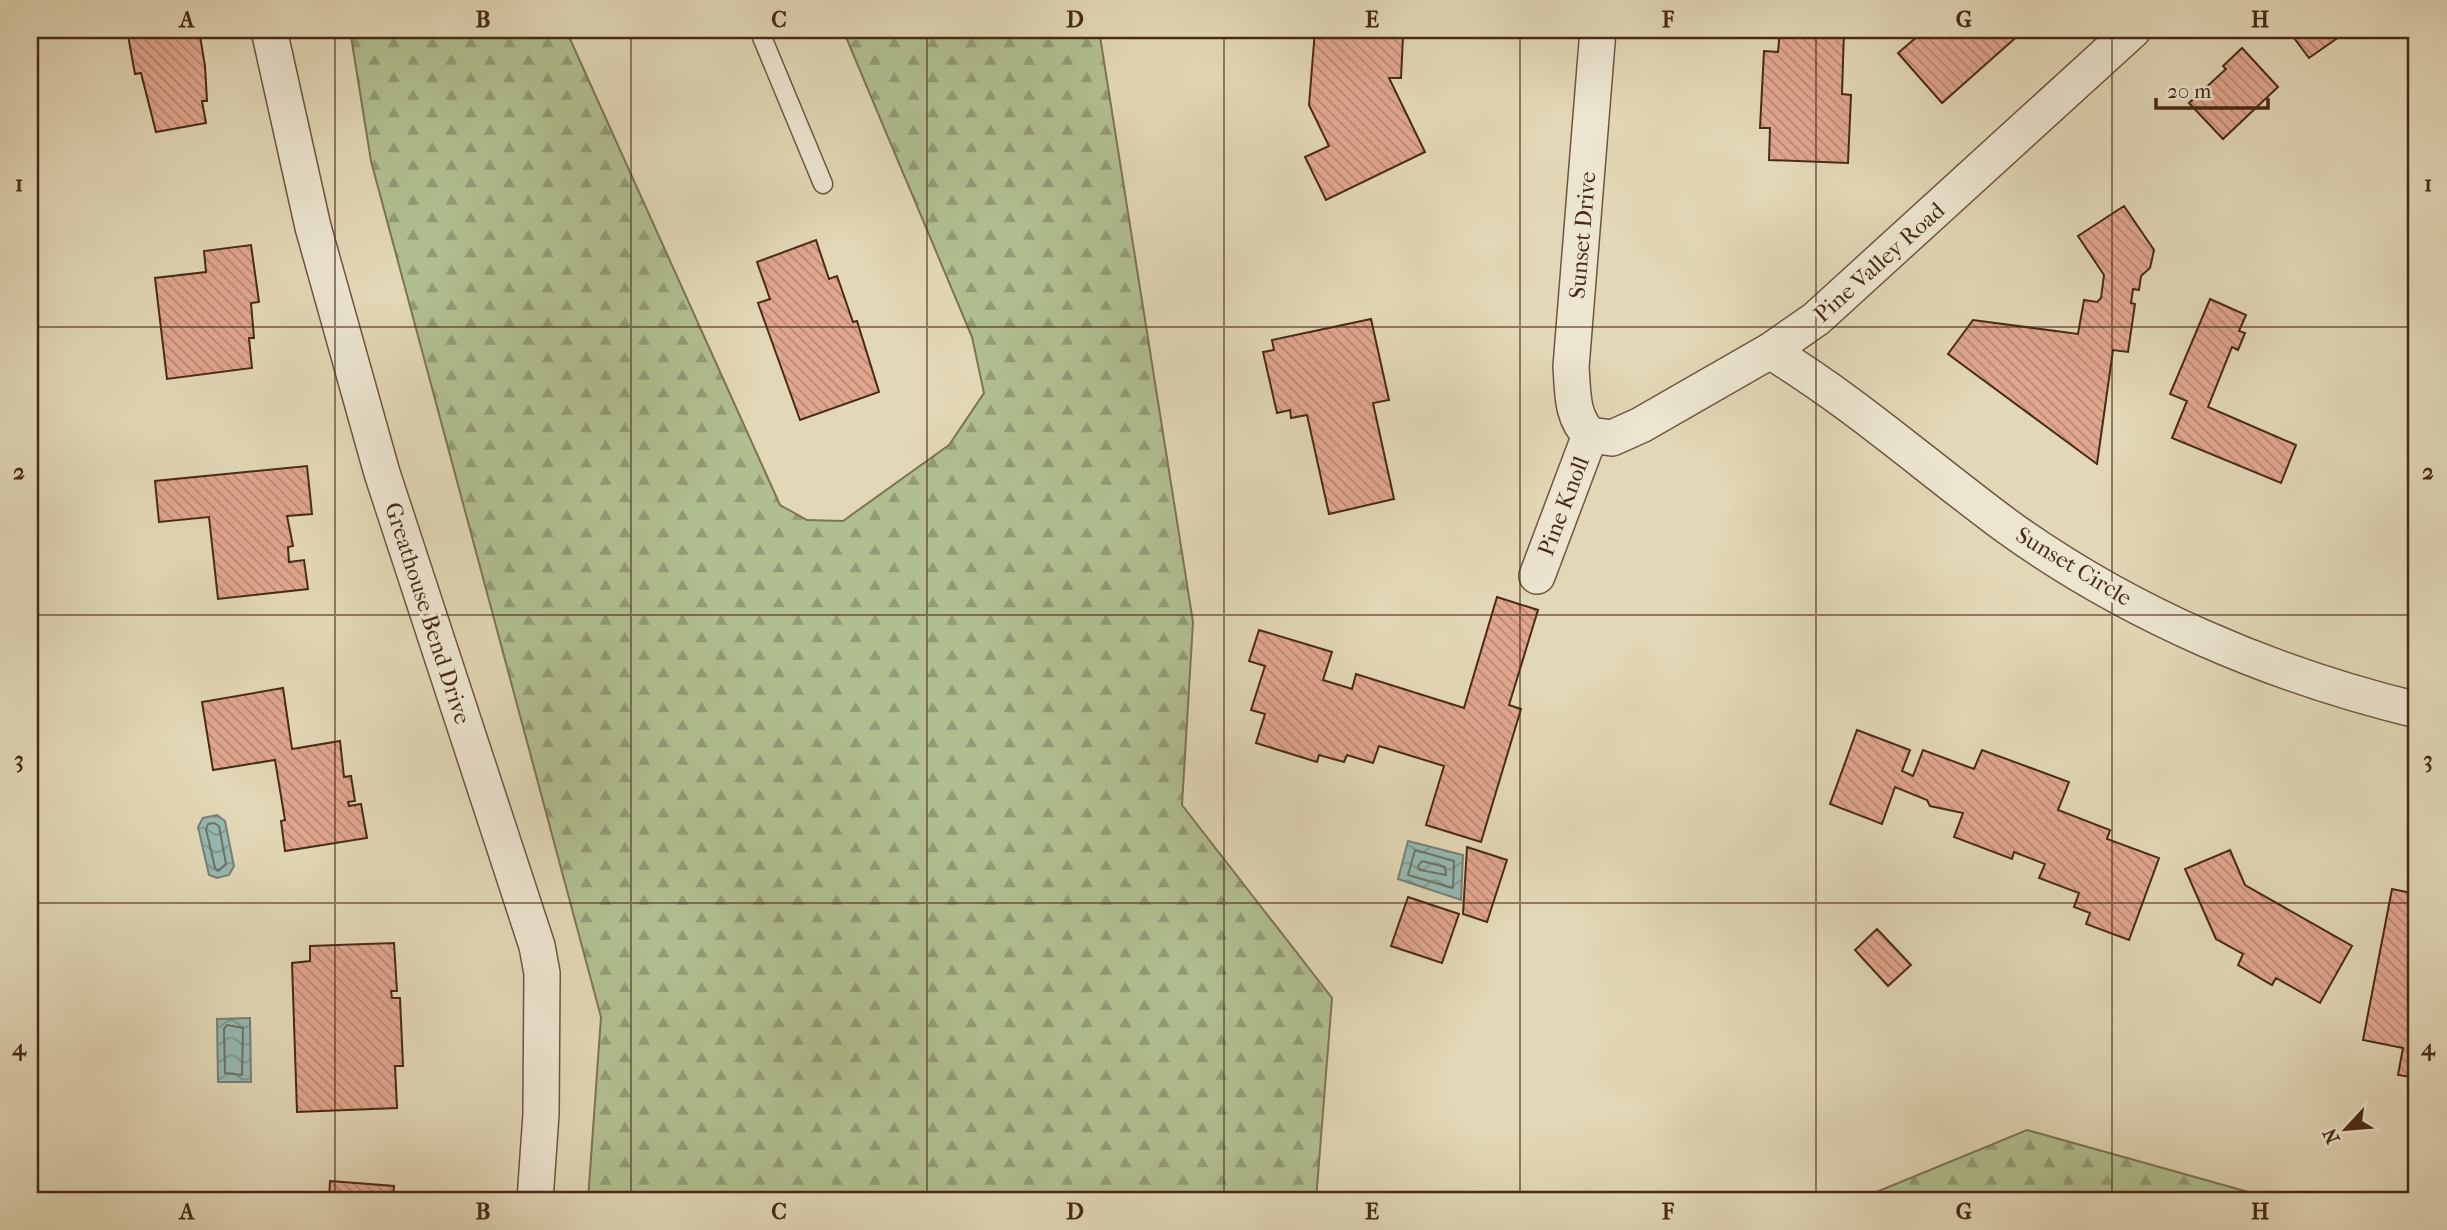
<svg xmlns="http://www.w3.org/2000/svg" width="2447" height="1230" viewBox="0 0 2447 1230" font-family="'IM FELL French Canon',serif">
<defs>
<pattern id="forest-firs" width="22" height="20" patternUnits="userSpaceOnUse" patternTransform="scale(1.75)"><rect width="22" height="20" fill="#b1bf90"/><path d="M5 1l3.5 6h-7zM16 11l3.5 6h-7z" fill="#929b75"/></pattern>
<pattern id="water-waves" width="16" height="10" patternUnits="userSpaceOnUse" patternTransform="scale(1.75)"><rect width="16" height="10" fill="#95b9b2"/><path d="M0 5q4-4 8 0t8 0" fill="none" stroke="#7c9790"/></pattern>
<pattern id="building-back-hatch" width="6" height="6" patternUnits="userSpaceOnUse" patternTransform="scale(1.75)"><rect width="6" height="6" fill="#e1a68e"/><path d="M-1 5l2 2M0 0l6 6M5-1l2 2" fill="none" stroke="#b88773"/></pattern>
</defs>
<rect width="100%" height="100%" fill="#e2d7b6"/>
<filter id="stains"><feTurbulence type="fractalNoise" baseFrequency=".00286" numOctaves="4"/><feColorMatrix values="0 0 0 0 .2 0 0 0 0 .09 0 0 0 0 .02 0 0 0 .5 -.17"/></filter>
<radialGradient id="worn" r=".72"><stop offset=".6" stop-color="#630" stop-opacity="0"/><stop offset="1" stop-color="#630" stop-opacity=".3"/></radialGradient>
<!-- forest -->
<path fill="url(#forest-firs)" stroke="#7d7453" stroke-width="2" d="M350 30H566L780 505 807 520 843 521 949 445 984 393 972 337 843 30H1099L1193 622 1182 805 1332 998 1316 1200H588L601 1017 371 161Z
M2027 1130 2277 1200H1857Z"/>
<!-- water -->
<path fill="url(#water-waves)" stroke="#778074" stroke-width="2" d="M217 815 225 821 234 866 229 875 217 878 209 875 198 827 203 818Z
M1408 841 1463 855 1461 900 1398 879Z
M250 1018 251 1082H218L217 1019Z"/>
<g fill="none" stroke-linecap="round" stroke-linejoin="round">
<!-- shore -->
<path stroke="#6f7264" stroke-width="2" d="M214 823 219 826 226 864 218 871 215 868 206 829 208 824Z
M1415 850 1454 861 1453 888 1408 875Z
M1422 861 1445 867 1446 875 1420 870 1418 866Z
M227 1025 243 1028 242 1075 225 1073 224 1029Z"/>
</g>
<!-- building -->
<path fill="url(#building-back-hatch)" stroke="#492a16" stroke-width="2" d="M127 30H199L205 66 207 101H202L206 123 156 132 141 73 135 74Z
M1315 30H1390L1389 35 1403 36 1401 78H1389L1425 152 1326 200 1305 157 1329 146 1309 105Z
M1780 30H1844L1842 94 1851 95 1848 163 1769 160 1770 128H1760L1764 51 1778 52Z
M1915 30H2018L2021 33 1942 103 1898 53 1919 35Z
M2288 30H2349L2309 58Z
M2242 48 2278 87 2223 139 2189 103 2226 69 2223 66Z
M2124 206 2154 250 2150 268 2141 276 2139 290 2133 289 2131 303 2135 304 2128 352 2113 350 2097 464 1948 354 1973 320 2078 334 2084 300 2097 302 2101 298 2104 275 2078 236Z
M816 240 829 279 837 276 853 322 857 321 879 392 800 420 758 303 770 299 757 262Z
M251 245 259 302 251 303 254 338H249L252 368 167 379 155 278 206 272 204 251Z
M2210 299 2246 315 2239 331 2245 333 2238 350 2232 347 2208 407 2296 445 2281 483 2172 438 2187 401 2170 394Z
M1371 319 1389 400 1373 403 1394 499 1329 514 1307 415 1291 418 1290 410 1277 413 1263 352 1274 350 1272 340Z
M307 466 312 514 287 516 293 546 288 547 289 562 304 560 308 589 218 599 209 517 159 522 155 481Z
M1497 597 1538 610 1509 705 1521 709 1481 842 1426 825 1444 766 1379 746 1373 763 1347 755 1344 762 1319 755 1317 762 1256 743 1265 714 1251 710 1265 666 1249 661 1259 630 1332 652 1323 680 1352 689 1356 674 1464 708Z
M283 688 292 749 340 741 344 777 351 776 355 801 348 802 349 806 361 804 367 838 285 851 281 821 285 820 275 760 213 770 202 702Z
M1857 730 1910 750 1902 771 1913 776 1923 750 1974 769 1982 750 2069 782 2058 810 2110 830 2107 839 2159 858 2129 940 2086 924 2090 913 2074 907 2079 893 2039 878 2045 864 2014 852 2012 859 1954 837 1963 813 1930 806 1927 800 1895 787 1882 824 1830 804Z
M1467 847 1507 860 1487 922 1463 914Z
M2230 850 2245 885 2352 946 2320 1003 2276 978 2272 985 2238 965 2243 954 2216 939 2185 869Z
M2392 889 2417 894V1078L2398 1075 2403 1048 2363 1040Z
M1408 897 1459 914 1442 963 1391 946Z
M1877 929 1911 965 1888 986 1855 950Z
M394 943 397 991H391L392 998H400L403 1066H395L397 1108 297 1112 292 963 310 961V946Z
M330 1181 394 1186 393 1200H329Z"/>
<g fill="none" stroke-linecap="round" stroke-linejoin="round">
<!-- lane casing -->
<g stroke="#6f553e" stroke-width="21">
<path id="lane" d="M759 30 823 184"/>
</g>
<!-- street casing -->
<g stroke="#6f553e" stroke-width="38">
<path id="street" d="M269 30 313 227 382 473 537 946 542 973 541 1114 535 1200
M1770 351C1854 402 1928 468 2008 527 2129 614 2272 675 2417 710
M1590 435 1612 438 1641 425 1770 351 1816 319 2133 30
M1590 435C1571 417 1573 392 1571 367L1598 30
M1537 576 1590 435"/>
</g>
<!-- lane -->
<use href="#lane" stroke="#ece5d0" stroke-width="18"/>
<!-- street -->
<use href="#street" stroke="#ece5d0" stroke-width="35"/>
</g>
<!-- grid -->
<path fill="none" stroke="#492a16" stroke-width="2" stroke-opacity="0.55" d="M335 30V1200M631 30V1200M927 30V1200M1224 30V1200M1520 30V1200M1816 30V1200M2112 30V1200M30 327H2417M30 615H2417M30 903H2417"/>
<g text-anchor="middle" stroke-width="7" stroke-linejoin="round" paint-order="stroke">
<!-- street labels -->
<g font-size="23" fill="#492a16" stroke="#ece5d0">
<text transform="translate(1582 235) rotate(-85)" y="8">Sunset Drive</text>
<text transform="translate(1879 262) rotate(-42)" y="8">Pine Valley Road</text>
<text transform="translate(1563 506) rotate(-69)" y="8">Pine Knoll</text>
<text transform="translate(2074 566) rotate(31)" y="8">Sunset Circle</text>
<text transform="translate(428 613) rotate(72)" y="8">Greathouse Bend Drive</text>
</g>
</g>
<!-- margin -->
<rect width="2447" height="1230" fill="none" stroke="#e2d7b6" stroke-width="77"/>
<!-- north arrow -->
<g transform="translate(2346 1129) rotate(244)" stroke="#ece5d0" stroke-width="5" paint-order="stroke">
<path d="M0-5L12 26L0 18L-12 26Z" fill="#492a16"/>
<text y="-10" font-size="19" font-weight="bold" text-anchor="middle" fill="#492a16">N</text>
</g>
<!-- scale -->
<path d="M2156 98v10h112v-10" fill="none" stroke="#492a16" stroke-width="3.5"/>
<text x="2167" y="98" font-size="21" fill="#492a16" stroke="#ece5d0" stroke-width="5" paint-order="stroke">20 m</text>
<rect x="38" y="38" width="2370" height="1154" fill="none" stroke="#492a16" stroke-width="2.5"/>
<g font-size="23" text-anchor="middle" font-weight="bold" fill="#492a16">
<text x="187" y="27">A</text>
<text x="483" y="27">B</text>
<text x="779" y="27">C</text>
<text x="1075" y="27">D</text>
<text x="1372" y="27">E</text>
<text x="1668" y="27">F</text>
<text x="1964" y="27">G</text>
<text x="2260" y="27">H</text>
<text x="19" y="191">1</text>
<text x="2428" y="191">1</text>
<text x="19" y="479">2</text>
<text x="2428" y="479">2</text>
<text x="19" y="767">3</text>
<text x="2428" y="767">3</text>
<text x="19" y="1055">4</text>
<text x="2428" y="1055">4</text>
<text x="187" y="1219">A</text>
<text x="483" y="1219">B</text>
<text x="779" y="1219">C</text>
<text x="1075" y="1219">D</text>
<text x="1372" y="1219">E</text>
<text x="1668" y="1219">F</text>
<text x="1964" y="1219">G</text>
<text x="2260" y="1219">H</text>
</g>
<rect width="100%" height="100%" filter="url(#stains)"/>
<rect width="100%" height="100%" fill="url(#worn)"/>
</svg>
